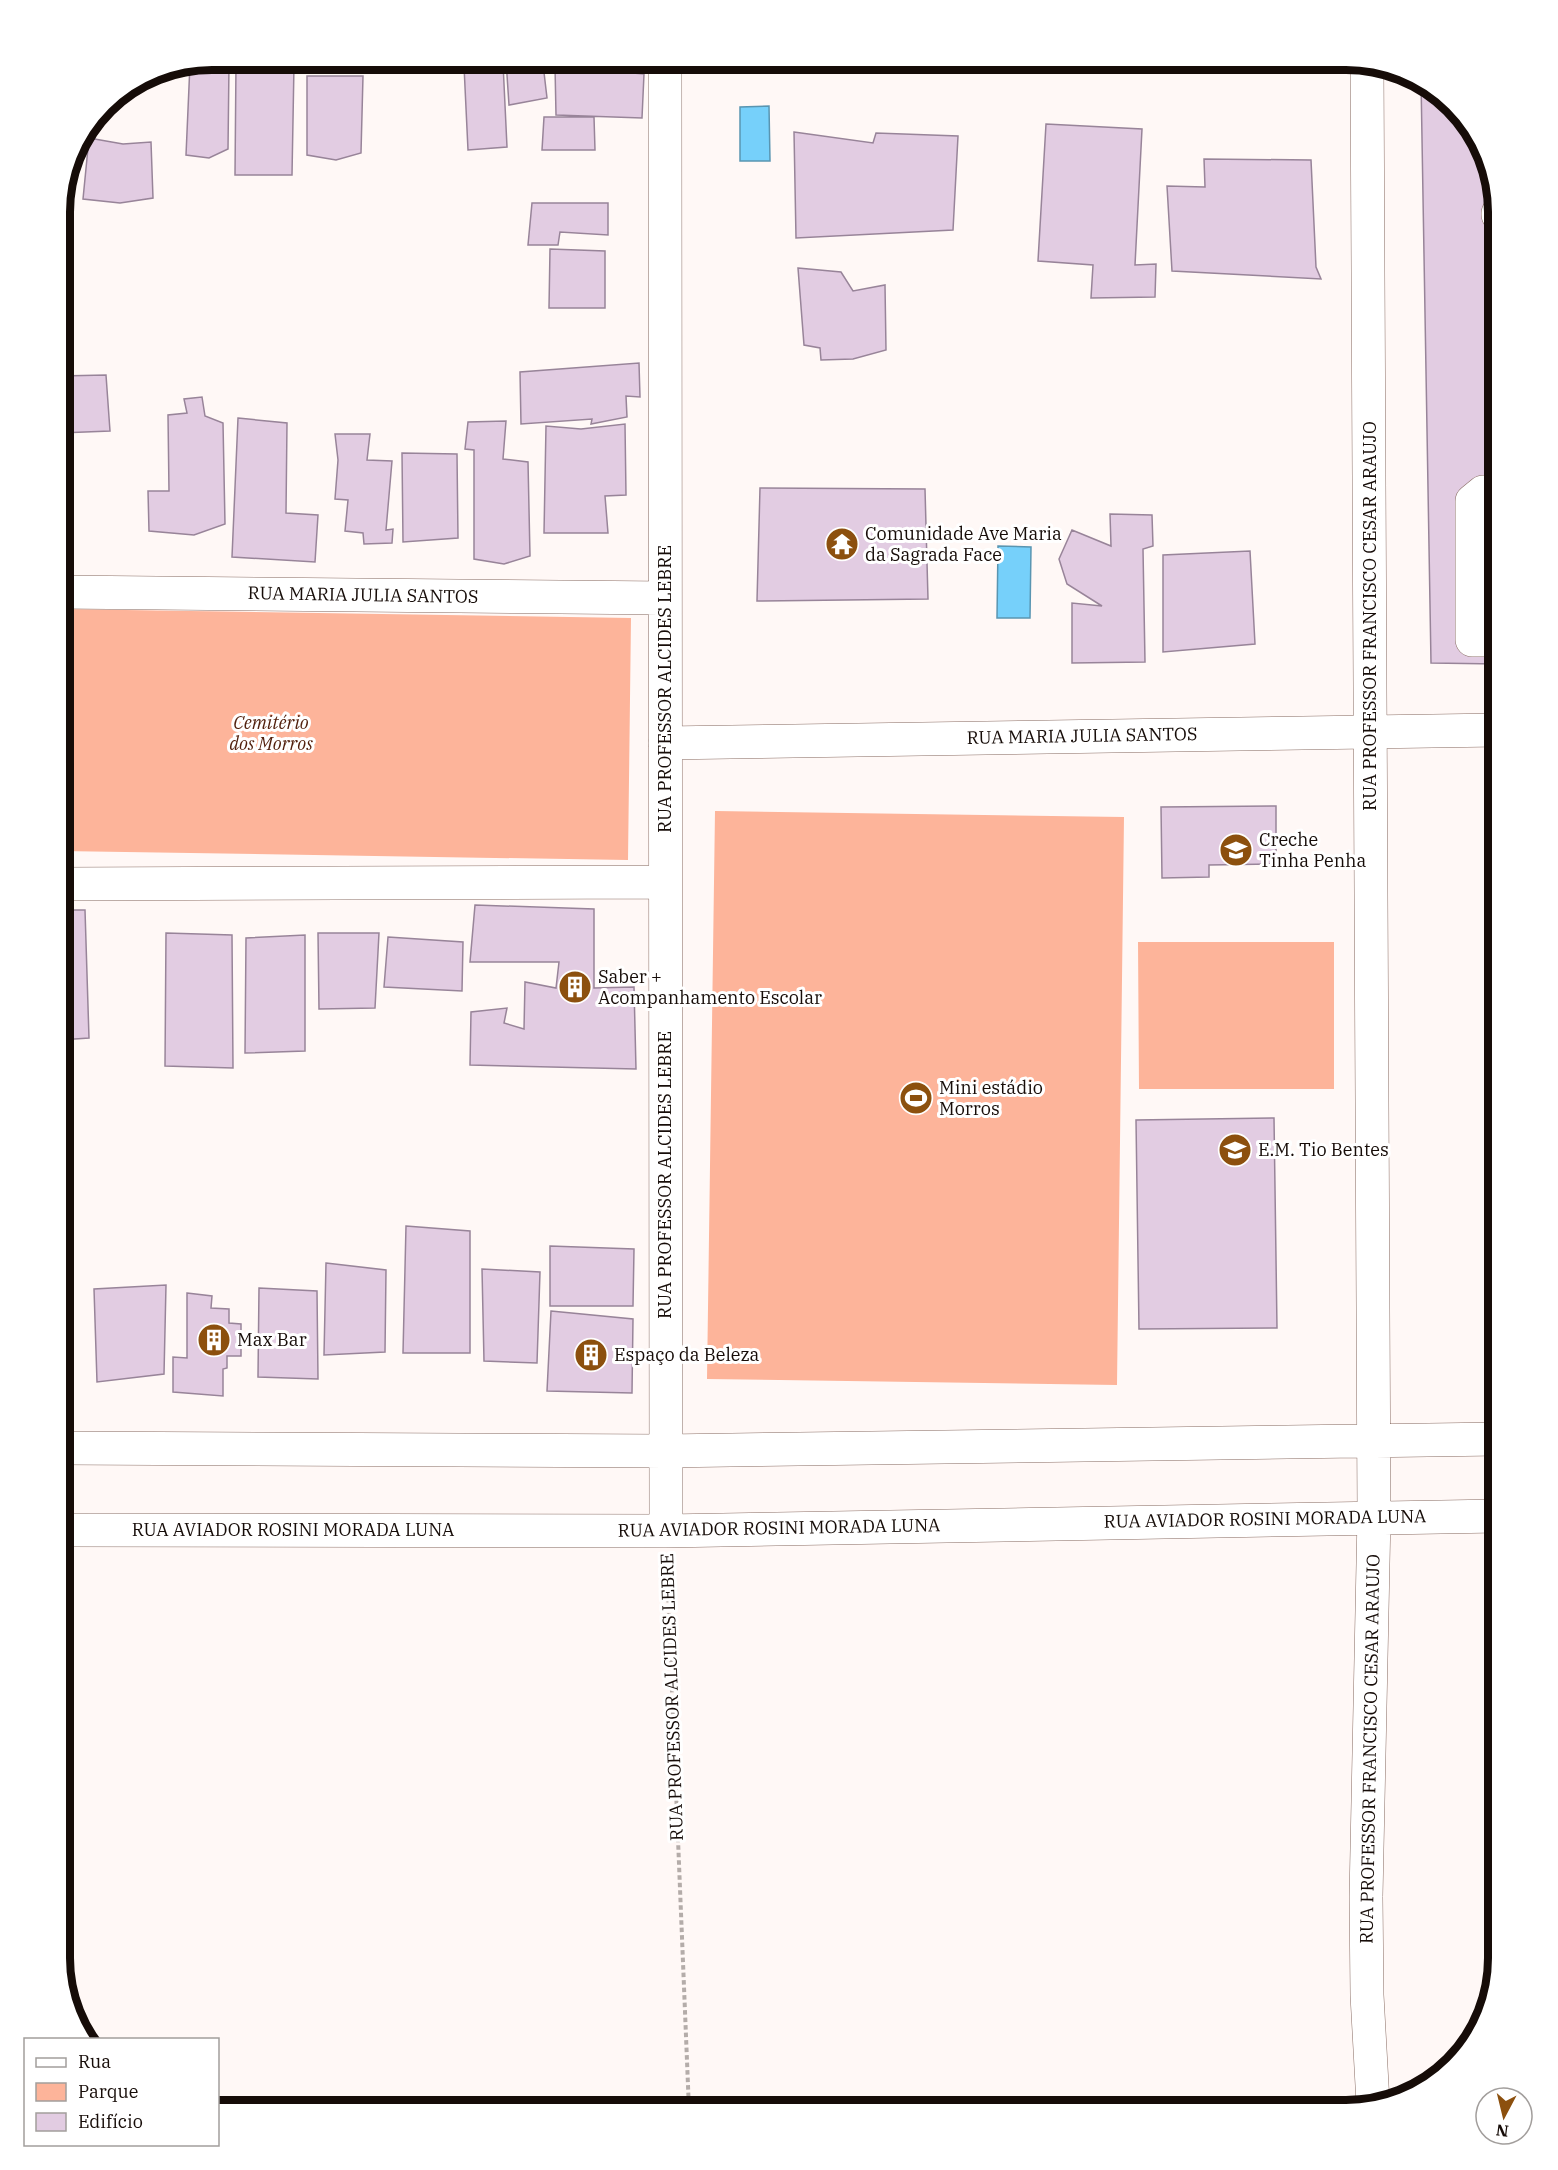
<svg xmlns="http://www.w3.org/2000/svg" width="1558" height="2170" viewBox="0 0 1558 2170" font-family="'IBM Plex Serif',serif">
<rect width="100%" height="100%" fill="#fff8f6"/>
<!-- green -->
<path fill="#fdb49a" d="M60 609 631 618 628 860 60 851Z
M715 811 1124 817 1117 1385 707 1379Z
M1138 942H1334V1089H1139Z"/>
<!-- water -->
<path fill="#76d0fa" stroke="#5995b1" stroke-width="1.5" d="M769 106 770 161H740V107Z
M998 546 1031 547 1030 618H997Z"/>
<!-- building -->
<path fill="#e2cce2" stroke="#988499" stroke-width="1.5" d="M506 60H531L532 68 543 64 547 98 509 105Z
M557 60H644L643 69 557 64Z
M199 63 229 64 228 149 209 158 186 155 190 64Z
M503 63 507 147 468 150 464 66Z
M236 64 294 65 292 175H235Z
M555 66 644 74 642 118 556 115Z
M307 76H363L361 153 336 160 307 155Z
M1421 80 1477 136 1498 212V664L1431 663Z
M544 117H594L595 150H542Z
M1046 124 1142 129 1135 265 1156 264 1155 297 1091 298 1093 265 1038 261Z
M794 132 873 143 876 133 958 136 953 230 796 238Z
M82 137V157H72L76 145Z
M89 138 123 144 151 142 153 198 120 203 83 199Z
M1204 159 1311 160 1316 267 1321 279 1172 271 1167 186 1205 187Z
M532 203H608V235L560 232 558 245H528Z
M550 249 605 251V308H549Z
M798 268 841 272 853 291 885 285 886 350 853 359 821 360 820 348 804 345Z
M639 363 640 397 626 396 627 417 591 424 592 419 521 424 520 372Z
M106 375 110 431 60 433V376Z
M202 397 205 416 223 423 225 524 194 535 149 531 148 491H169L168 415 187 413 184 399Z
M238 418 287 423 286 513 318 515 315 562 232 557Z
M506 421 503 459 528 462 530 556 504 564 474 559V450L465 449 468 422Z
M625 424 626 495 605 496 608 533H544L546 426 581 429Z
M335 434H370L367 460 392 461 386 530 393 529 392 543 364 544 363 533 345 531 348 500 335 499 338 460Z
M402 453 457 454 458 538 403 542Z
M760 488 925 489 928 599 757 601Z
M1110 514 1152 515 1153 546 1143 549 1145 662 1072 663V603L1102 606 1067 584 1059 559 1072 530 1111 546Z
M1250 551 1255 644 1163 652V555Z
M1276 806V864L1209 865V877L1162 878 1161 807Z
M475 905 594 909V988L634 987 636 1069 470 1065 471 1012 507 1008 504 1023 524 1029 525 982 556 988 559 962H470Z
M60 910H85L89 1038 60 1040Z
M166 933 232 935 233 1068 165 1066Z
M318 933H379L375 1008 319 1009Z
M305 935V1051L245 1053 246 938Z
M388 937 463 942 462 991 384 987Z
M1274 1118 1277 1328 1139 1329 1136 1120Z
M406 1226 470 1231V1353H403Z
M550 1246 634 1249 633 1306H550Z
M326 1263 386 1270 385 1352 324 1355Z
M482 1269 540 1272 537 1363 484 1361Z
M166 1285 164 1374 97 1382 94 1289Z
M259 1288 317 1291 318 1379 258 1377Z
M187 1293 212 1296 211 1308 229 1309V1323L241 1324V1356H227V1368L223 1369V1396L173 1392V1357L187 1358Z
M551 1311 633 1319 632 1393 547 1391Z"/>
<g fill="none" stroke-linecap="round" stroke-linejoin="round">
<!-- minor casing -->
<g stroke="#8a6e65" stroke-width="34">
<path id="minor" d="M665 60 666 1531
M1367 64 1374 1516 1366 1897 1367 1995 1373 2103
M1498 215V213
M60 592 665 598
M1498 640H1472V501L1483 492H1498
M665 743 1498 730
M60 884 665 882
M60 1448 665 1451 1498 1439
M60 1530 666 1531 1498 1516"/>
</g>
<!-- path -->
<path stroke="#b4aca9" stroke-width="4" stroke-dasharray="4.5 3" stroke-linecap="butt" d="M667 1568 689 2110"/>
<!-- minor -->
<use href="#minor" stroke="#fff" stroke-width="33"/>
</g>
<!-- icons -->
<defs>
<g id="temple-disc" transform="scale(1.725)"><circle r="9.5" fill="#8c500e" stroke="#fff"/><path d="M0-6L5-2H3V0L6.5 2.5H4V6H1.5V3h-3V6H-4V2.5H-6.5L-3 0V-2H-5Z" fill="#fff"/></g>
<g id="school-disc" transform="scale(1.725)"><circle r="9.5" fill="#8c500e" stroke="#fff"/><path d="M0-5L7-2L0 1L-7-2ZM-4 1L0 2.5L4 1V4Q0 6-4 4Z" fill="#fff"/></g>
<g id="building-disc" transform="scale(1.725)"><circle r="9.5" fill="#8c500e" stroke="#fff"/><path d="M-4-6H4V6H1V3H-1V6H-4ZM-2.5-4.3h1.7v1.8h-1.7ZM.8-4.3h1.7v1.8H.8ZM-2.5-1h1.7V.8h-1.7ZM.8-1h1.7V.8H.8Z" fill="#fff"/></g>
<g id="stadium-disc" transform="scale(1.725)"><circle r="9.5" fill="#8c500e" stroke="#fff"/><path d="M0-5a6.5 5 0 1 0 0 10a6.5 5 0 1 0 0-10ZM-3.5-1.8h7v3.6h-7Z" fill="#fff"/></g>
</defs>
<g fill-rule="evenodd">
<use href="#temple-disc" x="842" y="544"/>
<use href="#school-disc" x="1236" y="850"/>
<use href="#building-disc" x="575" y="987"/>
<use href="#stadium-disc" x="916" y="1098"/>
<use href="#school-disc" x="1235" y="1150"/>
<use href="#building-disc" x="214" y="1340"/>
<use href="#building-disc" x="591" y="1355"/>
</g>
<g text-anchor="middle" stroke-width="6" stroke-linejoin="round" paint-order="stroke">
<!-- poi labels -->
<g font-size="18" fill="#160c08" stroke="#fff" text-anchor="start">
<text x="865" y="540">Comunidade Ave Maria<tspan x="865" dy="21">da Sagrada Face</tspan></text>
<text x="1259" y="846">Creche<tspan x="1259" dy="21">Tinha Penha</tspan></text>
<text x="598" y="983">Saber +<tspan x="598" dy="21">Acompanhamento Escolar</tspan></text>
<text x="939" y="1094">Mini estádio<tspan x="939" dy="21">Morros</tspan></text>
<text x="1258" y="1156">E.M. Tio Bentes</text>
<text x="237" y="1346">Max Bar</text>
<text x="614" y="1361">Espaço da Beleza</text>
</g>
<!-- street labels -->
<g font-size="18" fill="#160c08" stroke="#fff">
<text transform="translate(363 595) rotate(1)" y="6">RUA MARIA JULIA SANTOS</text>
<text transform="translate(1370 616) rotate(-90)" y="6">RUA PROFESSOR FRANCISCO CESAR ARAUJO</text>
<text transform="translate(665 689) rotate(-90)" y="6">RUA PROFESSOR ALCIDES LEBRE</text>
<text transform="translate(1082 736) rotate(-1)" y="6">RUA MARIA JULIA SANTOS</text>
<text transform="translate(665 1175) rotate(-90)" y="6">RUA PROFESSOR ALCIDES LEBRE</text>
<text transform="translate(1265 1519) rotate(-1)" y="6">RUA AVIADOR ROSINI MORADA LUNA</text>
<text transform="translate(779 1528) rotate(-1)" y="6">RUA AVIADOR ROSINI MORADA LUNA</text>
<text x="293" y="1536">RUA AVIADOR ROSINI MORADA LUNA</text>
<text transform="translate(672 1697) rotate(-92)" y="6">RUA PROFESSOR ALCIDES LEBRE</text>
<text transform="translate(1370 1749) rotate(-89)" y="6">RUA PROFESSOR FRANCISCO CESAR ARAUJO</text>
</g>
<!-- park labels -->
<g font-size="18" font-style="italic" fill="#511f0c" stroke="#fff">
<text x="271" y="729">Cemitério<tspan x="271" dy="21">dos Morros</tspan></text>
</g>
</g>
<!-- crop -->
<path d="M0 0H1558V2170H0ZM212 70H1346A142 142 0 0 1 1488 212V1958A142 142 0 0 1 1346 2100H212A142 142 0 0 1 70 1958V212A142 142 0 0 1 212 70Z" fill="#fff" fill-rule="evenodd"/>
<path fill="none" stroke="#160c08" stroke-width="8" d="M212 70H1346A142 142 0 0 1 1488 212V1958A142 142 0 0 1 1346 2100H212A142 142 0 0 1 70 1958V212A142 142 0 0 1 212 70Z"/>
<!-- legend -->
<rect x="24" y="2038" width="195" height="108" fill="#ffffff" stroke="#a29e9c" stroke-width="1.5"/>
<rect x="36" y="2058" width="30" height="9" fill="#ffffff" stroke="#a29e9c" stroke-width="1.5"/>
<text x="78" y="2068" font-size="18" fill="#160c08">Rua</text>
<rect x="36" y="2083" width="30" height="18" fill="#fdb49a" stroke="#a29e9c" stroke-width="1.5"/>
<text x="78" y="2098" font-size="18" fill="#160c08">Parque</text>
<rect x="36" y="2113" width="30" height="18" fill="#e2cce2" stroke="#a29e9c" stroke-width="1.5"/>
<text x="78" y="2128" font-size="18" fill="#160c08">Edifício</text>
<!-- north arrow -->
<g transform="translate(1504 2116) rotate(187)"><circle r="28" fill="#ffffff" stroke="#a29e9c" stroke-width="1.5"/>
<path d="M0-4.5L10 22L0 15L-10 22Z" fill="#8c500e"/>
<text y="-9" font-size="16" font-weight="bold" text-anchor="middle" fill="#160c08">N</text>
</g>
</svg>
